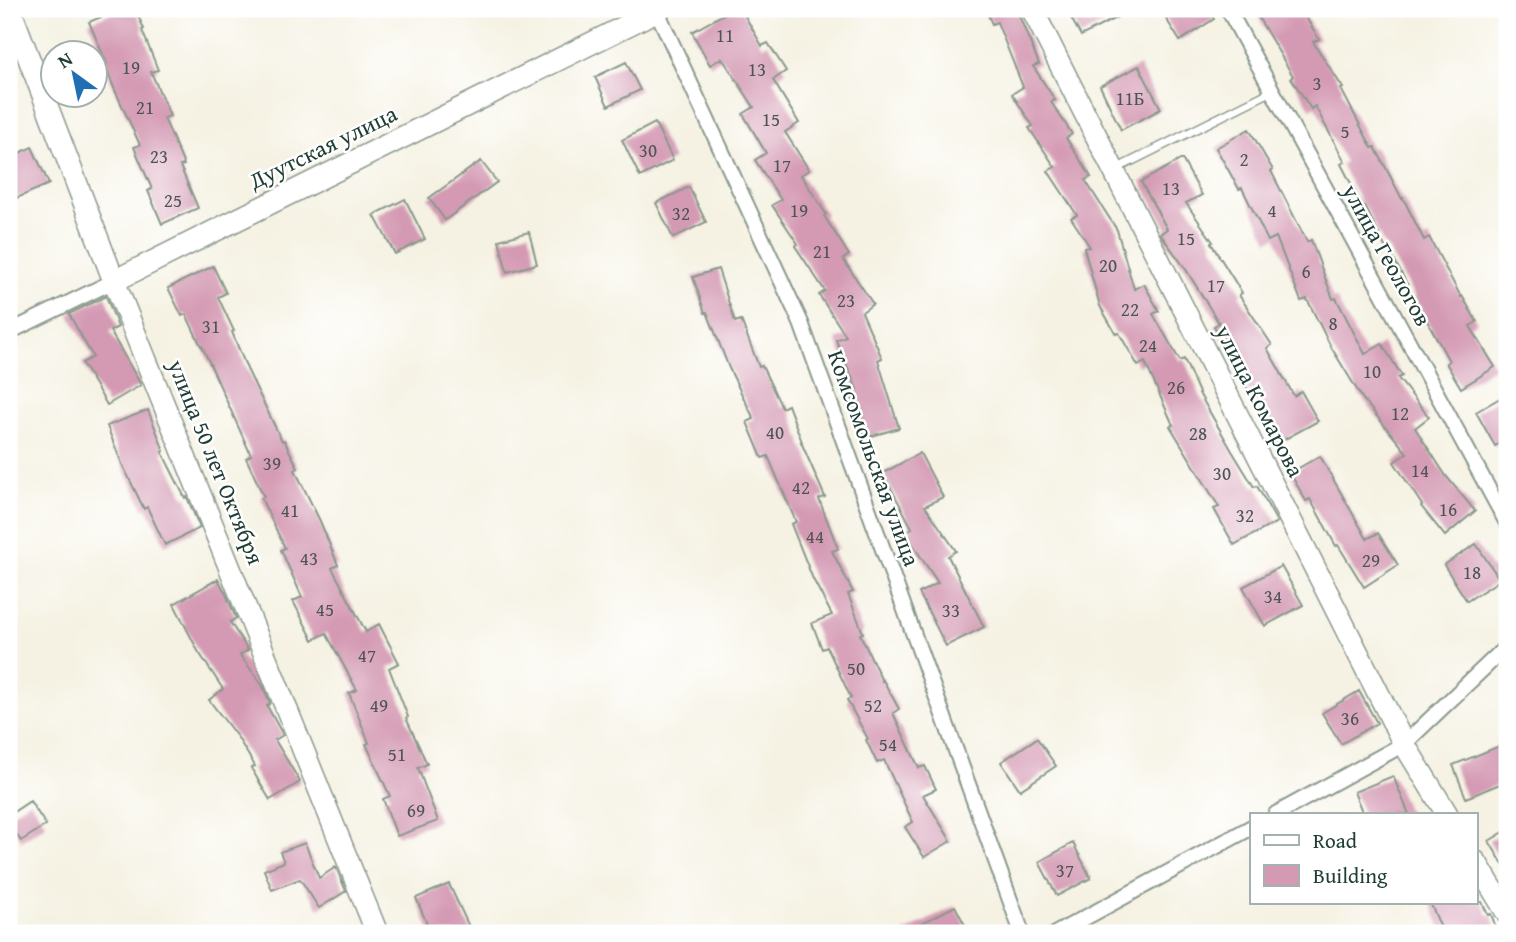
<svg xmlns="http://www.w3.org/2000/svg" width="1516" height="942" viewBox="0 0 1516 942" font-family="'Gentium Book Plus',serif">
<rect width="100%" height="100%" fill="#fff"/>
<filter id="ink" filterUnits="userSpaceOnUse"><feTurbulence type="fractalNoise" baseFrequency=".0143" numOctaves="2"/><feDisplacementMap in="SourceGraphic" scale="14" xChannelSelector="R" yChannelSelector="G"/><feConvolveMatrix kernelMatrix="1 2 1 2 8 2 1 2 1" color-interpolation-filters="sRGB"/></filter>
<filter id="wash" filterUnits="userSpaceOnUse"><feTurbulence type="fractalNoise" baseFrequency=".00686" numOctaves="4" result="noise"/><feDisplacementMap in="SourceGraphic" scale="28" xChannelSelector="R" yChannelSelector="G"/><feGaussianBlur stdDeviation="1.57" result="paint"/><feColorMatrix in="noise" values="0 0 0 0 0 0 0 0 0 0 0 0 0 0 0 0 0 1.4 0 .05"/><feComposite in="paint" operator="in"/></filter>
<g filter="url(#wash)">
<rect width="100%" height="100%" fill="#f5f2e3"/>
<g id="blocks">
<!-- building -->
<path fill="#d49ab3" d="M120 9H135L144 29 142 30 158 70 151 72 170 116 164 118 184 165 180 166 198 208 162 224 148 191 152 189 134 147 140 145 114 88 105 65 107 64 89 22Z
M733 9H741L762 46 768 43 786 71 773 80 799 123 785 132 809 170 801 175 826 214 824 216 849 255 843 259 873 304 862 312 882 358 878 360 899 428 865 438 850 391 857 389 836 340 846 336 819 295 825 291 795 246 798 244 772 205 781 200 755 160 766 153 743 114 754 107 722 58 710 65 692 32Z
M985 9H1019L1018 13 1039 64 1033 66 1055 100 1051 102 1072 134 1066 138 1091 177 1085 180 1117 230 1134 289 1144 284 1159 311 1153 314 1180 361 1184 359 1200 395 1232 451 1254 487 1257 486 1277 522 1234 545 1214 509 1219 507 1170 426 1173 425 1145 362 1138 366 1119 333 1116 334 1100 306 1084 248 1090 247 1071 218 1077 215 1048 171 1055 167 1029 128 1033 126 1012 94 1023 87 997 22 992 24Z
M1066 9H1133L1081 36Z
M1160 9H1208L1214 19 1180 41Z
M1273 9H1301L1319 39 1313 42 1343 88 1341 89 1372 148 1375 147 1402 199 1403 198 1424 240 1429 237 1461 297 1462 296 1477 322 1470 326 1495 367 1461 388 1446 363 1449 361 1387 247H1385L1365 206 1363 207 1341 164 1345 162 1315 106 1311 109 1291 78 1293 76 1258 17Z
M626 62 640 90 608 106 595 77Z
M1139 66 1161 109 1121 130 1100 86Z
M655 123 673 160 640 177 622 140Z
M1249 129 1273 170 1271 171 1307 242 1311 240 1333 299 1336 298 1365 354 1382 344 1402 376 1398 378 1429 417 1415 428 1446 476 1475 511 1445 536 1421 506 1422 505 1394 462 1407 453 1362 398 1331 347 1307 299 1301 301 1276 237 1268 241 1242 188 1239 189 1216 148Z
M32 147 49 184 17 198 9 181V158Z
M1182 159 1202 195 1186 203 1213 242 1211 243 1242 293 1239 295 1272 345 1267 348 1294 396 1301 391 1318 421 1278 443 1240 376 1245 373 1214 326 1219 323 1185 268 1161 235 1160 234 1167 229 1141 182Z
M481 161 497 182 445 220 429 198Z
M689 187 706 222 673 238 656 203Z
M405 199 425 239 395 254 374 215Z
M529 232 537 264 507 272 499 240Z
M213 266 226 293 218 297 234 331 232 332 247 369 282 441 284 440 298 468 295 470 320 521 338 565 332 568 366 632 379 624 399 663 389 668 408 717 406 718 427 764 418 768 438 821 397 836 383 799 390 796 366 744 369 743 349 693 357 690 326 633 313 640 293 601 302 597 281 550 285 548 261 498 264 497 246 458 251 455 202 346H201L186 314 182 316 168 288Z
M718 269 735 322 741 320 759 367 762 366 782 408 788 405 802 442H801L825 497 819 499 838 549 832 551 853 592 848 594 863 633 860 634 882 681 883 680 899 709 893 713 919 768 925 766 936 789 923 795 951 841 924 857 905 827 913 822 884 760 877 763 866 740 868 739 847 700 851 698 827 647 822 649 812 623 832 615 813 579 791 524 796 522 768 456 762 458 747 422 754 419 729 368 707 312 705 313 693 277Z
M106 296 118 327 110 331 141 385 107 405 82 363 93 357 69 314Z
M1507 394V439L1495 446 1476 412Z
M148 410 164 451 162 452 185 498 187 497 200 528 165 545 147 507 144 509 122 464 107 426Z
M920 453 943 497 925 506 956 551 948 556 984 627 946 646 919 593 938 583 905 533 912 528 883 473Z
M1320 456 1367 539 1378 533 1398 565 1364 587 1338 545 1336 546 1310 499 1306 501 1290 473Z
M1476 544 1500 580 1467 601 1444 565Z
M1281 566 1303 605 1265 626 1243 587Z
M218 579 226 594 236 618 230 622 248 650 240 655 263 686 270 703 267 706 283 735 275 740 300 782 270 800 251 768 255 766 238 738 209 700 223 689 198 651 174 604Z
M1359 691 1377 723 1341 744 1322 713Z
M1037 738 1056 766 1020 790 1001 762Z
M1507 743V781L1466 798 1453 765Z
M1393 776 1409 814H1363L1354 792Z
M30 801 46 825 21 841 9 823V815Z
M1507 830V871L1489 841Z
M305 843 319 878 336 867 346 891 319 908 300 879 272 890 264 870 284 862 280 852Z
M1073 843 1091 878 1057 896 1039 862Z
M449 884 472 933H431L416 898Z
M1430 902H1482L1488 915 1491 914 1498 933H1443Z
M955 906 969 933H903Z"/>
</g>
</g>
<g filter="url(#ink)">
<use href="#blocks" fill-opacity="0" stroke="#8a988c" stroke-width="2"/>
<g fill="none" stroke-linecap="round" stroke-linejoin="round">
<!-- lane casing -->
<g stroke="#8a988c" stroke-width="10">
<path id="lane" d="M1116 169 1272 91"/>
</g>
<!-- street casing -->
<g stroke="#8a988c" stroke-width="18">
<path id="street" d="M656 9 801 323 1022 933
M1228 9 1507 523
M9 332 114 281
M1276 814 1404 744 1507 646
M9 928 11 933
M1057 933 1252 827"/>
</g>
<!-- secondary casing -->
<g stroke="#8a988c" stroke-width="24">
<path id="secondary" d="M10 9 114 281 377 933
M1032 9 1404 744 1447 814
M114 281 660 9
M1476 862 1507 913"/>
</g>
<!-- lane -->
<use href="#lane" stroke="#fff" stroke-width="7"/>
<!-- street -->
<use href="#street" stroke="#fff" stroke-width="14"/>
<!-- secondary -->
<use href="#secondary" stroke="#fff" stroke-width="21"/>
</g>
</g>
<g text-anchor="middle" stroke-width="5" stroke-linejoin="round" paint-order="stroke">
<!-- number labels -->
<g font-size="19" fill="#4c5454">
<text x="725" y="42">11</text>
<text x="131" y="74">19</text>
<text x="757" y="76">13</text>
<text x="1317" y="90">3</text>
<text x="1130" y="105">11Б</text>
<text x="145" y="114">21</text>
<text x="771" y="126">15</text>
<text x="1345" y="138">5</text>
<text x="648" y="157">30</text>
<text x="159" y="163">23</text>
<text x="1244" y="166">2</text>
<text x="782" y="172">17</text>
<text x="1171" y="195">13</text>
<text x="173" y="207">25</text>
<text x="799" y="217">19</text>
<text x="1272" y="217">4</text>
<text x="681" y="220">32</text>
<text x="1186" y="245">15</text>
<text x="822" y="258">21</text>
<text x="1108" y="272">20</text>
<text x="1306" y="278">6</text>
<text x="1216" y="292">17</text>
<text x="846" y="307">23</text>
<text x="1130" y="316">22</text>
<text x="1333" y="330">8</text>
<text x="211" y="333">31</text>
<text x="1148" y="352">24</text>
<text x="1372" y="378">10</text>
<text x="1176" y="394">26</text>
<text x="1400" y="420">12</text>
<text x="775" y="439">40</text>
<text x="1198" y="440">28</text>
<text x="272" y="470">39</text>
<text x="1420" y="477">14</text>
<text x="1222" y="480">30</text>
<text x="801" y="494">42</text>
<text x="1448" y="516">16</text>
<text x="290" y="517">41</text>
<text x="1245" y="522">32</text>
<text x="815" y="543">44</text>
<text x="309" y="565">43</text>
<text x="1371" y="567">29</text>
<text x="1472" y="579">18</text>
<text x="1273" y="603">34</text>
<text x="325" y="616">45</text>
<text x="951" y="617">33</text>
<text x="367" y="662">47</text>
<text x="856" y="675">50</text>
<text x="379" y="712">49</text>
<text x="873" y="712">52</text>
<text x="1350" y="725">36</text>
<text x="888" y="751">54</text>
<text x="397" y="761">51</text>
<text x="416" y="817">69</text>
<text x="1065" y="877">37</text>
</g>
<!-- street labels -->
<g font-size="23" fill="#1f3d34" stroke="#fff">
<text transform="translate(323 147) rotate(-26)" y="8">Дуутская улица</text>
<text transform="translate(1387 255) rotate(61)" y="8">улица Геологов</text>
<text transform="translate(1260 401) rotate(63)" y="8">улица Комарова</text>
<text transform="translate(874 458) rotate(70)" y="8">Комсомольская улица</text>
<text transform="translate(216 462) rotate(68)" y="8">улица 50 лет Октября</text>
</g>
</g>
<!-- margin -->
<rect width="1516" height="942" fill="none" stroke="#fff" stroke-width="35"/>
<!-- legend -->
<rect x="1250" y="813" width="228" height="91" fill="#ffffff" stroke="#a5b1ae" stroke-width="2"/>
<rect x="1264" y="835" width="35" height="10" fill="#ffffff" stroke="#a5b1ae" stroke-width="2"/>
<text x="1313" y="848" font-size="21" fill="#1f3d34">Road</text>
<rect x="1264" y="865" width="35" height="21" fill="#d49ab3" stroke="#a5b1ae" stroke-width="2"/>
<text x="1313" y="883" font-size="21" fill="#1f3d34">Building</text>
<!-- north arrow -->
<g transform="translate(74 74) rotate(327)"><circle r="33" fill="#ffffff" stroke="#a5b1ae" stroke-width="2"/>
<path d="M0-5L12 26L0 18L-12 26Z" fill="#1f6fb2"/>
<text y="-10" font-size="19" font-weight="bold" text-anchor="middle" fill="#1f3d34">N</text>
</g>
</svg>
